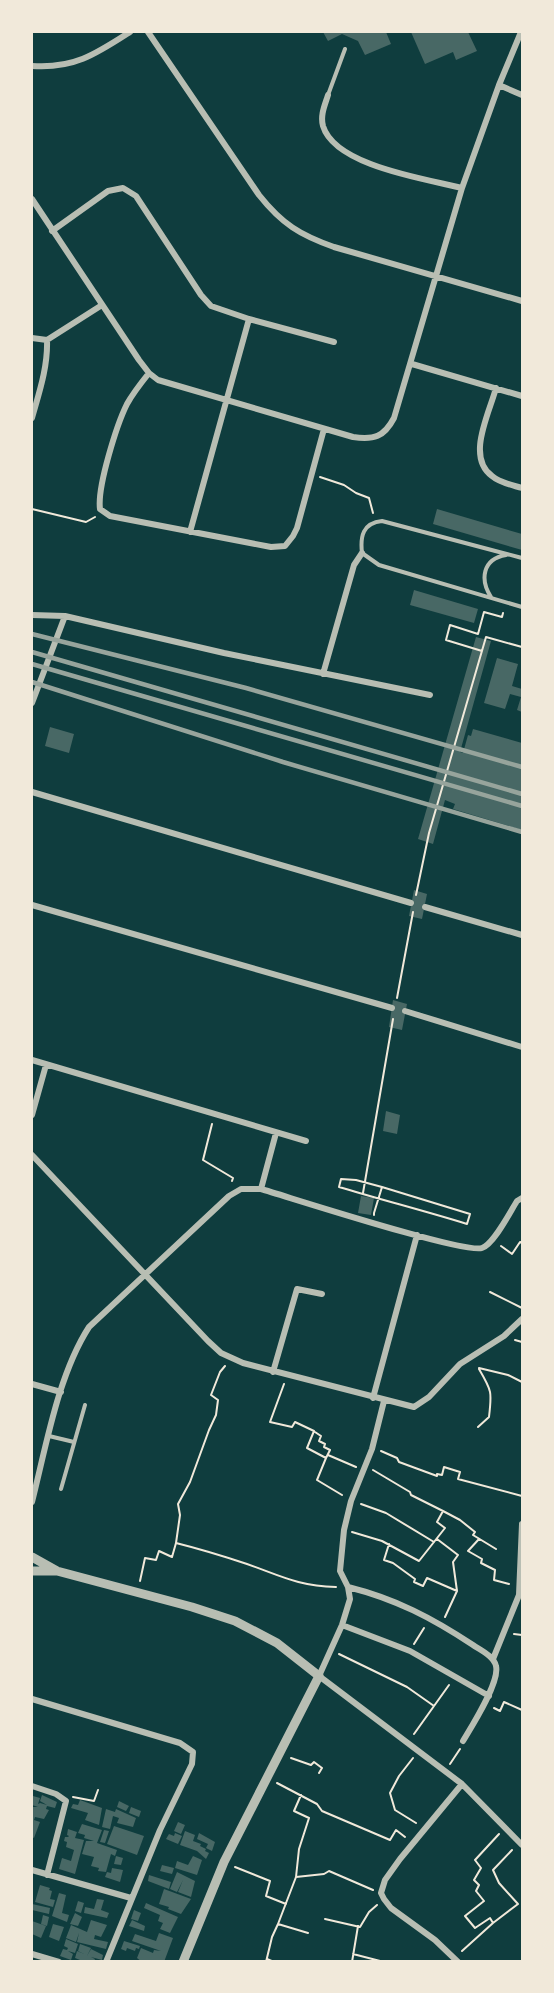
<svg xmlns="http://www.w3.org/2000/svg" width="554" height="1993" viewBox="0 0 554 1993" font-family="Arial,sans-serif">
<rect width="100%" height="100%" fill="#0f3d3e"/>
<!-- building -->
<path fill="#486865" d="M323 32H386L391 44 365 55 358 41 342 34 328 41Z
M411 32H468L477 51 456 60 453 52 425 64Z
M437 509 522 534V550L433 524Z
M414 590 478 609 474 623 410 605Z
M476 637 491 641 460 752 463 753 468 735 471 736 473 729 522 743V830L453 809 455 804 445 800 433 844 418 839Z
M497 658 518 664 512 686 522 689V712L517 710 521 697 510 694 505 709 484 703Z
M50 727 74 734 69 753 45 746Z
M414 890 427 894 422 919 409 916Z
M393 1000 407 1004 402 1030 389 1027Z
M386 1111 400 1115 397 1134 383 1131Z
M361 1196 374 1198 371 1215 358 1213Z
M42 1795 57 1802 55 1808 47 1806 46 1809 49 1810 44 1819 35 1817 34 1820 40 1822 34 1838 32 1837V1807H38L32 1805V1799L33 1796 40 1798 38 1804 40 1803 47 1805 40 1801Z
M80 1800 102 1808 99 1825 85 1820 88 1813 71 1808 73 1804 78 1805Z
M119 1801 129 1806 126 1811 117 1807Z
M131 1807 141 1811 139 1817 129 1813Z
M106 1809 115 1812 116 1809 136 1818 133 1827 117 1823 119 1818 113 1816 110 1829 102 1827Z
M178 1822 185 1825 181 1834 174 1831Z
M82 1824 102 1830 97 1843 117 1850 115 1856 111 1854 106 1872 98 1871 99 1868 91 1866 94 1857 82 1854 86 1841H94L84 1838 85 1835 78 1833Z
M114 1826 144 1836 137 1855 107 1844Z
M68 1829 77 1832 75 1838 84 1840 75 1874 59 1869 62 1858 71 1861 74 1850 66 1847 67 1842 64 1841 65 1837H68L69 1836 67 1835Z
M104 1830 109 1831 105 1843 100 1842Z
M185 1831 195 1835 193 1841 201 1844 200 1846 206 1849 205 1851 209 1853 206 1859 197 1851 180 1845Z
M175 1833 182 1836 178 1844 166 1839 169 1834 174 1836Z
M199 1833 215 1842 212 1851 206 1848 208 1844 197 1839Z
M116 1856 123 1858 121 1865 114 1864Z
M193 1856 202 1860 197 1875 175 1868 177 1861 188 1865Z
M162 1865 174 1868 172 1874 160 1871Z
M112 1868 123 1870 120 1882 105 1877 107 1872 111 1873Z
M177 1872 195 1881 191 1897 178 1892 183 1880 177 1892 170 1889Z
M149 1875 171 1882 169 1889 148 1881Z
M40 1885 50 1888 49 1890 52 1891 50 1899 55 1900 53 1907 35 1902Z
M164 1889 191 1899 181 1914 168 1909 169 1907 159 1904Z
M59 1893 66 1895 62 1913 69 1915 67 1922 52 1916Z
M97 1899 104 1900 101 1910 109 1913 107 1918 84 1913 85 1907 94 1909Z
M78 1901 84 1903 81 1913 75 1911Z
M146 1903 178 1917 170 1933 160 1929 163 1923 158 1921 160 1915 144 1908Z
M32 1904 50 1908 49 1914 32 1910Z
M134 1910 141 1913 138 1921 131 1919Z
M75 1913 82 1917 78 1926 70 1924Z
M43 1915 49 1917 47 1926 41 1924Z
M91 1920 107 1925 101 1937 95 1935 94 1939 108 1942 106 1949 77 1942 79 1933 76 1942 66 1938 71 1925 87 1932Z
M132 1920 145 1926 144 1931 129 1926Z
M32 1921 46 1926 41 1938 32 1934Z
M53 1924 64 1927 59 1941 49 1937Z
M159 1933 173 1938 164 1962 157 1960V1962H142L137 1958 141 1948 153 1953 154 1950 161 1951 132 1941 135 1934 156 1941Z
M66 1939 78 1944 75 1953 68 1951 73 1954 71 1960 60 1956 63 1949 67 1950 68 1948 64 1946Z
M124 1941 140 1946 139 1949 136 1948 135 1951 127 1948 126 1951 121 1949Z
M80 1944 91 1948 87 1956 91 1949 103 1955 102 1960 91 1957 95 1959 94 1962H85L75 1958 77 1951 84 1954 78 1951Z"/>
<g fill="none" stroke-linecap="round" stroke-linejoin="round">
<!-- path -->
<path stroke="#f1e9da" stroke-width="2" d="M320 477 344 485 356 493 369 498 373 513
M32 509 86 522 95 517
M482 651 446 640 450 625 478 634 484 612 502 617 503 613
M416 895 429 833 486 637 522 647
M397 998 413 912
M212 1124 203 1160 233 1178 232 1181
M363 1193 393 1019
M374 1215V1213L382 1187 470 1214 467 1224C425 1211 382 1200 339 1187L341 1179 356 1180 382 1187
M501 1246 512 1254 520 1242 522 1243
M522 1287V1297
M490 1292 522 1308
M515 1340 522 1342
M225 1366 220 1372 211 1395 218 1400 216 1415 209 1430 190 1482 178 1504 180 1515 176 1543C200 1549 223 1556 247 1564 281 1576 298 1586 336 1587
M479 1368 508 1375 522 1382
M284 1384 270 1422 292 1427 295 1422 314 1431 307 1448 326 1458 317 1480 342 1495
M478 1427 489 1417C492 1392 492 1391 479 1369
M315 1432 321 1436 319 1441 325 1444 324 1447 330 1450 326 1458
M381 1451 397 1458 399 1462 437 1476V1474L442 1475 444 1467 460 1472 458 1479 522 1496
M328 1455 356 1467
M361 1504 386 1513 434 1542
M443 1511 460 1520 475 1532 473 1535 496 1549
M352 1532 382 1541 419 1561 445 1528 437 1522 443 1511 411 1495 410 1492 373 1470
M437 1539 458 1555 453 1562 457 1591
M479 1539 468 1551 482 1559 481 1563 495 1570 494 1580 509 1584
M389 1544 384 1560 393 1563 415 1579 414 1582 423 1586 427 1578 457 1591 445 1617
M140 1581 145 1558 156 1560 159 1551 172 1557 176 1543
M514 1634 522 1635
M414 1644 424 1628
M339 1654 407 1687 434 1706
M494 1708 500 1711 504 1702 522 1710
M414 1734 449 1685
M291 1758 311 1765 314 1762 322 1768 319 1773
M413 1758 399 1776 390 1793 395 1810 416 1823
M450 1764 460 1749
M277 1783 317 1804 322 1811 390 1840 396 1830 405 1837
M73 1797 94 1801 98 1790
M235 1867 270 1881 266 1896 286 1904
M296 1877 299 1849 309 1818 294 1811 301 1795
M325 1919 360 1927 369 1912 377 1905
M493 1923 518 1904 499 1883 493 1870 512 1850
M308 1933 278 1924 296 1877 324 1874 329 1871 373 1890
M462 1951 493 1923 490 1918 475 1928 465 1916 484 1901 476 1891 479 1885 474 1880 481 1868 475 1860 499 1834
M353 1954 384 1962
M267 1959 274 1962
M266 1962 272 1937 278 1924
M352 1962 358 1926"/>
<!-- service -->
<path stroke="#b8beb3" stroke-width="4" d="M328 95 345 49
M522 558 382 521C363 523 360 536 362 553L379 565 522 607
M491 597C480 580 482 559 506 555
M49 1436 74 1442
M61 1489 85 1405"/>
<!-- minor -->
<path stroke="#b8beb3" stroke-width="6" d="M148 32 259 195C282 224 300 235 334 247L522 301
M32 66C74 69 96 54 130 32
M499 85 522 95
M328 95C325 105 320 115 323 126 335 166 426 179 462 188
M32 199 139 360 149 373 158 380 353 437C374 440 384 437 394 418L462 188 499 85 521 32
M52 231 108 191 123 188 136 196 201 295 211 306 249 319 334 342
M32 338 47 340 102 305
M412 364 522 396
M149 373C141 383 133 393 127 404 117 424 97 487 100 509L110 516 271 547 285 546 293 536 297 528 324 429
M496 388C489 414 466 457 492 476 500 483 512 485 522 488
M32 418C39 393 48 367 47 340
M190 532 249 319
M32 615 65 616 224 653 430 695
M323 674 354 565 362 553
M32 703 65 616
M32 792 411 903
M32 905 392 1008
M425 907 522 935
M405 1011 522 1047
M32 1060 306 1141
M32 1115 46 1065
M32 1155 208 1341 221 1353 243 1363 414 1407 429 1397 460 1364 504 1336 522 1319
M261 1189 276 1133
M273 1372 297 1289 322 1294
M32 1384 61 1392
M373 1398 417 1235
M384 1401 372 1449 351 1501 344 1530 340 1571 348 1587 350 1599 342 1625 319 1676 462 1784 522 1845
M32 1502C46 1447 58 1375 89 1327L229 1196 241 1189H261C292 1198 464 1254 482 1248 494 1244 510 1212 517 1201L522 1198
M348 1587C396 1599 432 1618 473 1645 480 1650 494 1656 496 1666 500 1682 472 1726 463 1741
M342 1625 410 1651 489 1696
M493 1659 519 1595 522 1524
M32 1699 180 1743 193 1752 192 1764 160 1830 106 1962
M32 1786 56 1794 66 1801 47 1875
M32 1870 131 1898
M32 1954 59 1962
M458 1962 435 1940 391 1908 384 1899 381 1893 385 1880 400 1859 462 1784"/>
<!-- tertiary -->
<path stroke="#b8beb3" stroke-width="9" d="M32 1557 57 1571 192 1607 235 1621 277 1643 319 1676 224 1862 183 1962
M32 1571H55"/>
<!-- rail -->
<path stroke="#97a49c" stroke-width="4.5" d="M32 634 246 688 522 767
M32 652 522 794
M32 664 522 806
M32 682 283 762 522 832"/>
</g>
<!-- border -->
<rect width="554" height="1993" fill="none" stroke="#f1e9da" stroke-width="66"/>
</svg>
